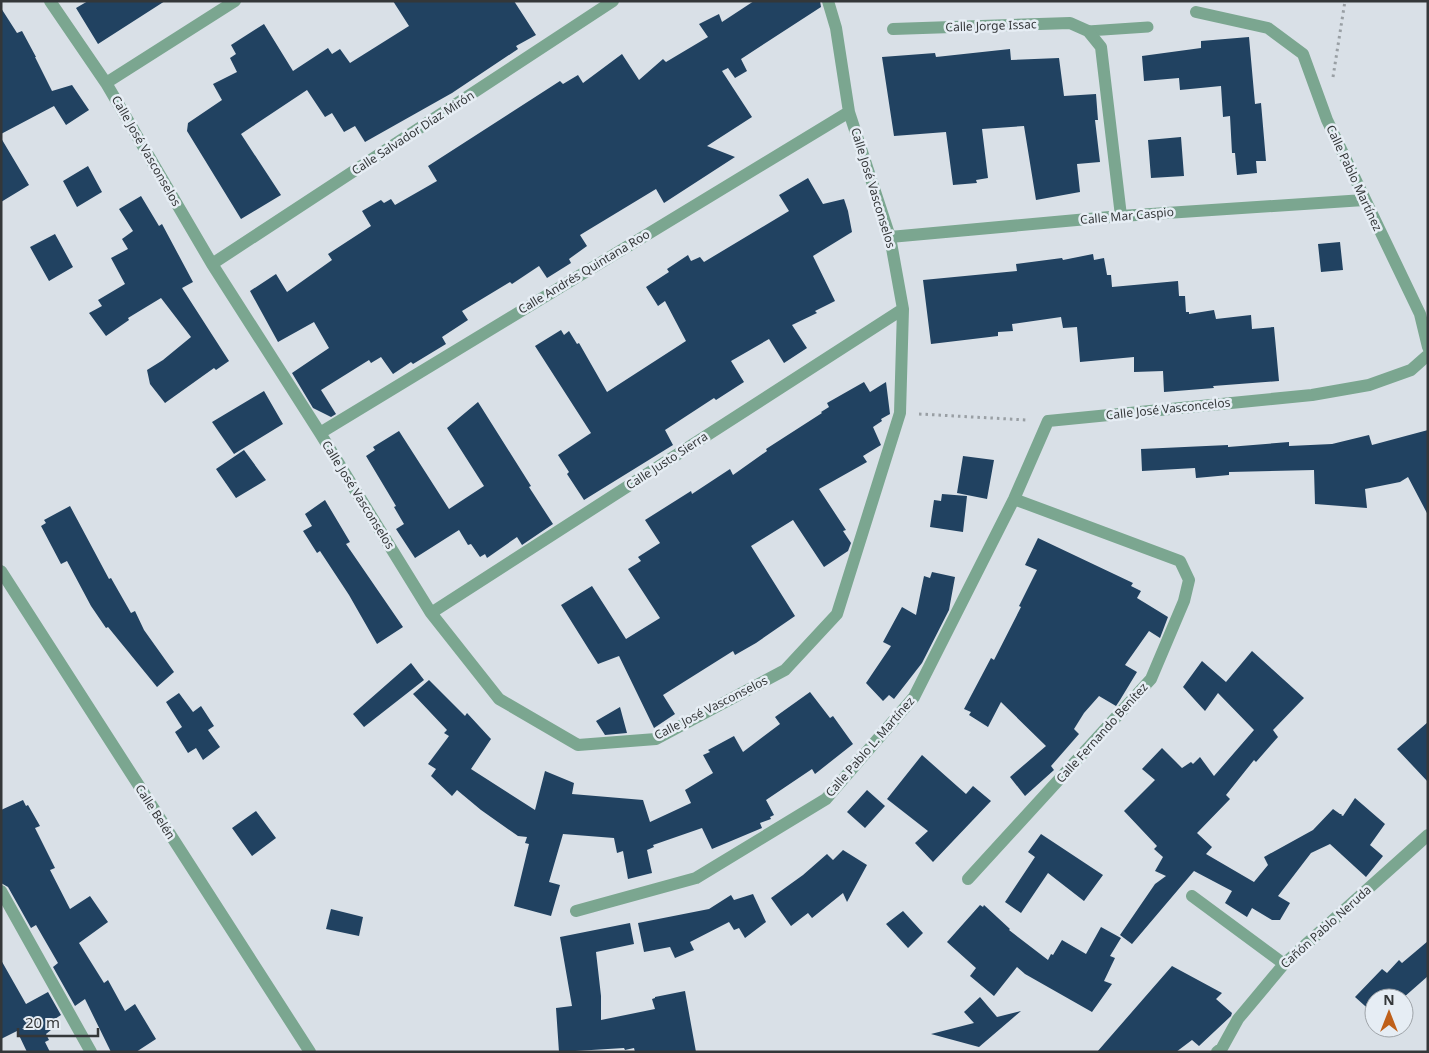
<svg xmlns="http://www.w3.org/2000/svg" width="1429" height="1053" viewBox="0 0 1429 1053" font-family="'Noto Sans',sans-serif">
<rect width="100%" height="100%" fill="#d9e0e7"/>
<!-- building -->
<path fill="#214261" d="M88 1H165L98 44 76 8Z
M393 1H514L536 35 516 46 518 49 452 93 365 142 355 126 344 132 332 113 325 117 307 90 241 134 281 195 241 219 187 131 188 123 222 100 213 84 237 72 230 58 236 54 231 45 264 24 293 71 328 48 332 54 340 49 350 63 409 26Z
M754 1H820L821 7 741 59 747 71 735 78 728 68 722 71 752 117 707 146 735 157 664 203 656 189 580 235 587 246 569 259 571 263 547 278 539 266 512 284 510 282 462 311 468 320 442 337 446 344 413 364 411 362 393 374 381 357 371 363 369 360 321 390 336 414 331 417 313 408 292 373 329 348 314 322 278 342 250 291 276 274 287 292 332 260 328 254 371 226 362 211 381 200 384 203 391 199 395 205 437 181 428 166 560 81 563 84 578 75 583 83 622 54 639 80 663 59 666 62 708 37 699 24 719 14 722 22Z
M1 8 17 33 22 31 36 57H35L52 91 72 85 89 110 66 125 54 106 1 134Z
M1249 37 1255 104 1261 103 1266 161H1256L1257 173 1237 175 1235 153H1232L1230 116 1223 117 1221 86 1180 90 1179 78 1144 81 1142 56 1201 48V41Z
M1010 49 1011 60 1059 58 1064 96 1096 94 1098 120H1095L1100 162 1077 164 1080 192 1036 200 1024 126 982 129 988 178 976 180 977 183 953 185 946 132 894 136 882 57 935 53 936 57Z
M1181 137 1184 176 1151 178 1148 140Z
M1 138 29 185 1 202Z
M88 166 102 192 77 207 63 181Z
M808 178 823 204 844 199 848 211 852 232 813 256 835 301 815 311 817 313 792 325 807 348 784 363 769 339 731 361 744 382 716 400 714 398 665 430 673 445 584 500 567 474 569 472 558 455 591 433 535 346 561 330 564 335 569 331 577 344 579 343 607 392 686 341 665 301 658 306 646 287 669 272 667 269 688 255 691 261 700 257 704 262 789 211 779 195Z
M141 196 159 226 162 224 193 282 182 288 229 361 216 370 214 368 165 403 150 384 147 370 163 360 191 337 161 298 128 318 129 320 106 336 89 313 102 306 98 300 125 284 111 258 128 249 122 239 133 231 119 209Z
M55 234 73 267 49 281 30 247Z
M1340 242 1343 270 1321 272 1318 244Z
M1093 254 1094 260 1104 258 1107 275H1111L1112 287 1178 281 1179 296H1185L1186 312H1189V314L1214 310 1216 319 1251 315 1252 329 1274 327 1279 381 1213 386 1214 388 1164 392 1163 371 1134 372V357L1080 362 1077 327 1063 328 1061 317 1012 324 1013 331 998 332V336L931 344 923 280 1017 271 1016 264 1062 258 1063 260Z
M864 382 870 392 886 382 890 414 881 419 882 421 873 427 881 445 863 456 867 462 819 489 846 530 843 531 851 543 848 551 824 567 793 520 751 546 795 616 756 643 735 655 733 651 663 695 675 714 654 728 619 656 598 664 561 605 592 586 626 639 660 618 628 569 641 561 638 557 660 543 645 520 691 491 692 494 730 469 733 475 767 451 766 449 822 413 821 412 829 407 827 403Z
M264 391 283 424 234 454 212 422Z
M478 402 531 486 529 487 553 524 522 545 517 537 487 558 485 554 480 557 471 544 468 545 459 530 415 558 396 529 404 524 394 507 396 506 366 456 375 450 373 447 399 431 449 509 484 486 447 428Z
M1428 430V515L1408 477 1400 482 1365 489 1367 508 1315 504 1314 470 1229 472V475L1196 478 1195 468 1142 471 1141 449 1228 445V447L1289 442V446L1332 444 1369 435 1372 445Z
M244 450 266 480 236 498 216 469Z
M963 456 994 460 987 499 957 493Z
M942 494 967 496 963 532 930 527 934 500 941 501Z
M325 500 350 542 346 544 403 627 377 644 349 595 320 551 317 553 303 531 312 526 305 514Z
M70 506 109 579 111 578 131 613 135 611 144 630 174 672 157 687 108 627 106 628 91 606 67 561 61 564 41 526 46 523 44 520Z
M1038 538 1133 583 1131 586 1141 591 1137 598 1168 617 1160 638 1149 631 1125 665 1137 672 1120 700 1116 706 1099 696 1084 713 1074 729 1079 734 1051 766 1054 770 1025 796 1010 777 1046 746 1001 702 988 727 969 715 971 712 964 709 991 658 994 660 1021 607 1019 606 1037 570 1025 565Z
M932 572 955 577 949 610 922 663 894 699 889 695 883 701 866 683 891 646 883 642 902 607 916 615 924 576 930 578Z
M1252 651 1304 698 1273 730 1278 737 1256 762 1254 760 1226 795 1230 799 1197 833 1212 847 1206 854 1254 882 1268 865 1264 857 1313 830 1333 809 1340 814H1342L1341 815 1343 816 1355 798 1385 824 1370 845 1383 856 1366 877 1330 844 1311 853 1278 896 1290 903 1280 920H1272L1252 908 1247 917 1225 903 1232 891 1194 871 1132 944 1120 935 1155 884 1166 876 1155 871 1163 857 1154 849 1157 846 1124 811 1155 780 1142 769 1162 748 1182 768 1191 762 1193 764 1200 757 1214 776 1254 730 1218 693 1205 711 1183 687 1202 661 1226 682Z
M411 663 424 680 364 727 353 714Z
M429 680 465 716 467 713 491 739 471 769 535 810 545 771 574 783 572 794 643 800 650 822 691 803 685 790 713 773 703 755 710 752 708 750 734 736 743 752 780 724 775 717 810 692 830 718 833 716 853 744 815 774 812 769 766 800 774 815 770 817 771 819 760 823 762 828 712 849 702 828 653 845 654 847 647 850 652 873 628 879 623 851 617 853 614 838 563 834 549 882 560 885 551 916 514 906 529 844 525 843 527 837 518 836 481 810 457 790 452 796 431 776 436 769 428 764 449 736 444 733 447 730 413 694Z
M179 693 193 712 201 706 214 726 208 730 220 747 203 760 196 748 188 753 175 732 182 727 166 702Z
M620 707 627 733 605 735 596 721Z
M1428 722V782L1397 749Z
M922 755 966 794 973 786 991 801 933 862 915 843 928 831 887 799Z
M867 790 885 806 865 828 847 812Z
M23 800 26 806 28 805 40 826 35 828 55 868 50 870 70 909 90 896 108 922 79 943 104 983 108 980 125 1011 135 1004 156 1039 136 1052H111L85 999 75 1006 53 967 58 963 36 925 31 928 8 887 1 883V810Z
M256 811 276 838 252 856 232 828Z
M1041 834 1103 875 1084 901 1048 873 1021 913 1005 902 1035 857 1028 852Z
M843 850 867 865 847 902 843 893 812 918 808 913 791 926 771 898 803 875 827 854 833 860Z
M753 894 766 922 745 938 739 928 734 930 729 922 690 942 694 950 675 958 670 947 644 952 638 923 709 909 731 895 734 900Z
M980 905 983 907 984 905 1010 929 1009 930 1048 960 1051 954 1053 955 1062 940 1086 954 1101 927 1121 938 1110 956 1115 958 1104 981 1112 984 1092 1012 1025 974 1017 967 994 996 970 976 976 968 947 942Z
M331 909 363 917 359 936 326 929Z
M903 911 923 933 908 948 886 924Z
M630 923 634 944 596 952 601 996V1020L655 1009 652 999 655 998V997L685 991 696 1052H635L634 1048 625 1050 624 1048 559 1052 556 1008 572 1006 560 937Z
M1428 941V976L1403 998H1374V1014L1355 997 1382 969 1387 973 1399 960 1402 963Z
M1 960 26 1004 48 992 61 1015 47 1024 51 1030 46 1034 49 1040 45 1042 50 1052H27L17 1031 1 1039Z
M1172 966 1222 993 1216 999 1232 1013 1231 1016 1199 1046 1192 1040 1176 1052H1097Z
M980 997 997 1017 1021 1011 979 1047 931 1034 974 1023 964 1012Z"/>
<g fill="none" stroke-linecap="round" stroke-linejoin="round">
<!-- path -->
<path stroke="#999fa4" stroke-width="3" stroke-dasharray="2.5 4" stroke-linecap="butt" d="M1333 77 1345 1
M919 414 1027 420"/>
<!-- service -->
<path stroke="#7ba690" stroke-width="11" d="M1088 31 1148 27"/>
<!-- minor -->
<path stroke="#7ba690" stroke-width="12" d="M50 1 106 83 212 264 320 433 431 613 499 699 578 745 656 739 785 670 837 614 900 413 903 309 890 237 849 112 836 28 828 1
M1196 12 1268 28 1303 54 1327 120 1420 314 1428 347
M893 29 1070 23 1088 31 1101 47 1121 216
M106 83 235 1
M890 237 1121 216 1364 200
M212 264 613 1
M320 433 849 112
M1 571 310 1052
M431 613 903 309
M968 879 1151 679 1184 601 1189 580 1180 561 1014 499
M1 891 91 1052
M1192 896 1284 964
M576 911 696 878 826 799 914 697 1014 499 1048 421 1312 395 1369 385 1411 370 1428 355
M1217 1052 1222 1048 1238 1019 1284 964 1428 835"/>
</g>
<g text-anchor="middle" stroke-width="5" stroke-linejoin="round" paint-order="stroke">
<!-- street labels -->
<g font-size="12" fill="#343739" stroke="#e6edf4">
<text transform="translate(991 26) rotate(-2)" y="4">Calle Jorge Issac</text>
<text transform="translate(413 133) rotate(-33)" y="4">Calle Salvador Díaz Mirón</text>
<text transform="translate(146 151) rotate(60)" y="4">Calle José Vasconselos</text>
<text transform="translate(1354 178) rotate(65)" y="4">Calle Pablo Martínez</text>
<text transform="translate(873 188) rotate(73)" y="4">Calle José Vasconselos</text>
<text transform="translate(1127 216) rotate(-5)" y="4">Calle Mar Caspio</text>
<text transform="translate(584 272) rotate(-31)" y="4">Calle Andrés Quintana Roo</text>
<text transform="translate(1168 409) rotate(-6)" y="4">Calle José Vasconcelos</text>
<text transform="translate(667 461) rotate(-33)" y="4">Calle Justo Sierra</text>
<text transform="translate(358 495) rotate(58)" y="4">Calle José Vasconselos</text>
<text transform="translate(711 708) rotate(-27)" y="4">Calle José Vasconselos</text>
<text transform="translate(1102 733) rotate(-48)" y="4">Calle Fernando Benítez</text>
<text transform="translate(870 747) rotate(-49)" y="4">Calle Pablo L. Martínez</text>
<text transform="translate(155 812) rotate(57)" y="4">Calle Belén</text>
<text transform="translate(1326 927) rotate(-42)" y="4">Cañón Pablo Neruda</text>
</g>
</g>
<!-- border -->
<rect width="1429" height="1053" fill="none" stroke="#343739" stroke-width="5"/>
<!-- north arrow -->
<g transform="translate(1389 1013)"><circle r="24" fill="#e6edf4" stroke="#9fa4a9"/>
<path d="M0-4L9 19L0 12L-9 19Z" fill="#bf601a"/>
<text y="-8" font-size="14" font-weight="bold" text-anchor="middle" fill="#343739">N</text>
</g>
<!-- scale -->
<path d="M18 1028v8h80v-8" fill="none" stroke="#343739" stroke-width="2.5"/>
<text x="25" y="1028" font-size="15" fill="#343739" stroke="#e6edf4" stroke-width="4" paint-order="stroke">20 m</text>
</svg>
